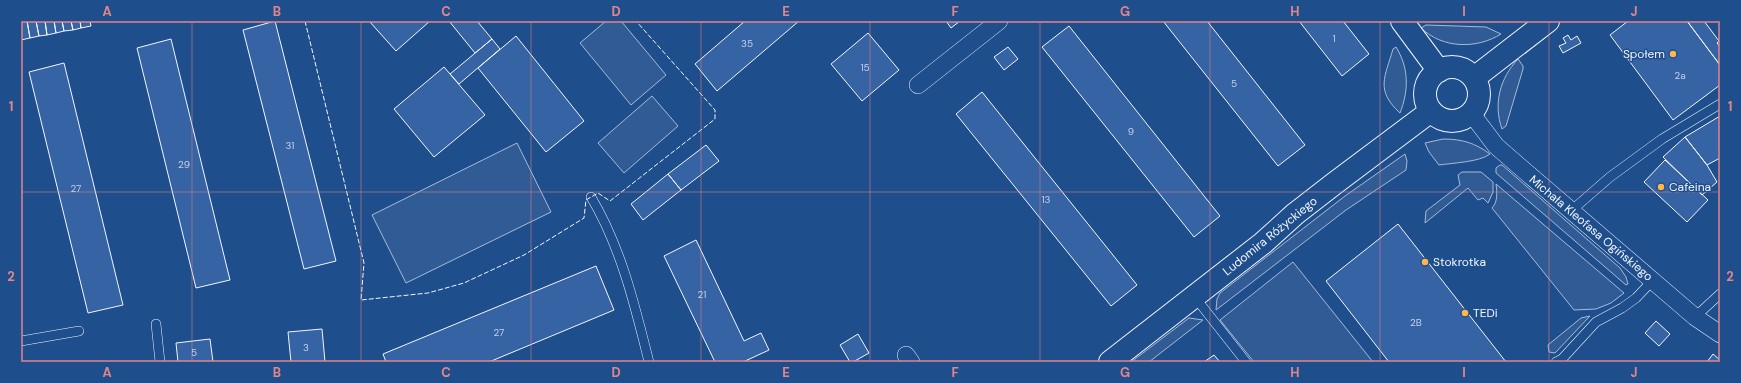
<svg xmlns="http://www.w3.org/2000/svg" width="1741" height="383" viewBox="0 0 1741 383" font-family="'DM Sans',sans-serif">
<rect width="100%" height="100%" fill="#1f4e8c"/>
<!-- green -->
<path fill="#305b95" stroke="#a8bbd7" d="M606 21H621L666 75 631 105 580 43Z
M1426 25 1486 27 1501 34C1477 49 1443 49 1421 28Z
M1396 47C1409 68 1409 90 1400 113 1375 90 1385 77 1393 49Z
M1518 59 1523 66V69L1506 126 1502 129C1493 104 1500 78 1518 59Z
M652 96 678 126 624 173 598 143Z
M1443 139C1462 139 1475 143 1490 154 1480 162 1452 163 1439 165L1429 152 1425 143Z
M517 143 551 212 406 283 372 215Z
M1405 154 1407 161 1406 170 1346 210 1216 310 1217 299 1220 293 1345 196Z
M1500 165H1502L1620 268 1626 277 1628 284 1626 285 1496 173V168Z
M1462 172H1481L1493 182V192L1488 203 1483 198 1478 200 1468 188 1425 223 1426 211 1460 185 1458 175Z
M1496 184 1624 293 1611 303 1596 309 1574 310 1492 208C1498 202 1497 192 1496 184Z
M1293 262 1373 362H1254L1220 320Z
M1590 316 1555 353 1549 352 1548 345 1581 318Z
M1189 318 1203 320 1149 362H1131Z"/>
<!-- building -->
<path fill="#3563a3" stroke="#f2f6ff" d="M21 21H27L30 38 21 40Z
M27 21H36L39 36 30 38Z
M36 21H45L47 35 39 36Z
M45 21H54L56 33 47 35Z
M54 21H62L64 31 56 33Z
M62 21H71L73 30 64 31Z
M71 21H80L81 28 73 30Z
M80 21H90L91 26 81 28Z
M275 21 336 261 304 269 243 30Z
M369 21H430L396 51Z
M449 21H477L492 39 475 53Z
M745 21H799L717 91 695 64Z
M946 21H960L951 28Z
M1163 21H1207L1305 145 1278 166Z
M1299 21H1343L1369 54 1342 76Z
M1628 21H1687L1720 65V85L1673 120 1610 35Z
M1687 21H1704L1719 41 1717 43 1720 47V65Z
M1069 26 1220 216 1194 237 1042 47Z
M868 33 899 70 862 101 831 64Z
M1568 35 1571 40 1577 36 1581 43 1563 53 1559 46 1566 43 1563 38Z
M516 36 584 121 546 152 478 68Z
M171 39 230 280 196 288 137 48Z
M492 39 500 49 459 84 450 74Z
M1008 47 1018 59 1004 70 994 57Z
M64 63 123 305 88 313 29 72Z
M444 67 485 115 434 157 394 109Z
M982 92 1137 285 1111 306 956 114Z
M1720 116V158L1707 165 1685 137Z
M1685 137 1707 165 1717 182 1702 195 1663 157Z
M706 145 719 161 681 190 668 174Z
M1665 160 1708 200 1687 222 1644 182Z
M668 174 681 190 643 220 631 204Z
M1398 224 1506 362H1389L1326 281Z
M696 240 744 341 761 333 769 350 743 362H715L664 256Z
M596 266 614 310 489 362H386L383 354Z
M1656 321 1670 334 1659 346 1645 333Z
M322 329 325 362H291L288 332Z
M858 334 869 353 853 362H850L840 345Z
M210 339 213 362H178L176 343Z
M1713 354 1720 360V362H1707Z
M1214 355 1220 362H1204Z"/>
<g fill="none" stroke-linecap="round" stroke-linejoin="round">
<!-- lane casing -->
<g stroke="#f2f6ff" stroke-width="10">
<path id="lane" d="M591 197C621 247 635 306 649 362
M1571 211 1610 177 1662 139 1720 104
M1194 296 1246 362
M1695 317 1720 294
M156 324 160 362
M21 341 79 331
M1556 362 1562 359 1596 322 1622 308 1636 298 1653 280"/>
</g>
<!-- street casing -->
<g stroke="#f2f6ff" stroke-width="18">
<path id="street" d="M918 85 999 21
M1471 113 1496 146 1519 166 1695 317 1720 334
M906 355 911 362"/>
</g>
<!-- secondary casing -->
<g stroke="#f2f6ff" stroke-width="24">
<path id="secondary" d="M1402 21 1439 71
M1425 94a27 27 0 1 1 54 0a27 27 0 1 1-54 0Z
M1474 78 1548 21
M1110 362 1263 243 1295 214 1335 183 1431 111"/>
</g>
<!-- lane -->
<use href="#lane" stroke="#1f4e8c" stroke-width="9"/>
<!-- street -->
<use href="#street" stroke="#1f4e8c" stroke-width="17"/>
<!-- secondary -->
<use href="#secondary" stroke="#1f4e8c" stroke-width="22"/>
<!-- fence -->
<path stroke="#f2f6ff" stroke-width="1" stroke-dasharray="5 2" stroke-linecap="butt" d="M305 21 364 263 361 300 428 293 464 283 524 255 584 218 586 200 598 193 610 201 715 119V110L636 21"/>
</g>
<!-- grid -->
<path fill="none" stroke="#e38589" stroke-width="1" stroke-opacity="0.55" d="M192 21V362M361 21V362M531 21V362M701 21V362M870 21V362M1040 21V362M1210 21V362M1380 21V362M1549 21V362M21 192H1720"/>
<!-- markers -->
<g fill="#ffb74d" stroke="#1f4e8c" stroke-width="1.5">
<circle cx="1673" cy="54" r="4"/>
<circle cx="1661" cy="187" r="4"/>
<circle cx="1425" cy="262" r="4"/>
<circle cx="1465" cy="313" r="4"/>
</g>
<g text-anchor="middle" stroke-width="3" stroke-linejoin="round" paint-order="stroke">
<!-- number labels -->
<g font-size="10" fill="#c3d1e8">
<text x="1334" y="42">1</text>
<text x="747" y="47">35</text>
<text x="865" y="71">15</text>
<text x="1680" y="79">2a</text>
<text x="1234" y="87">5</text>
<text x="1131" y="135">9</text>
<text x="290" y="149">31</text>
<text x="184" y="168">29</text>
<text x="76" y="192">27</text>
<text x="1046" y="203">13</text>
<text x="702" y="298">21</text>
<text x="1416" y="326">2B</text>
<text x="499" y="336">27</text>
<text x="306" y="351">3</text>
<text x="194" y="356">5</text>
</g>
<!-- poi labels -->
<g font-size="12" fill="#f2f6ff" stroke="#1f4e8c" text-anchor="start">
<text x="1665" y="58" text-anchor="end">Społem</text>
<text x="1669" y="191">Cafeina</text>
<text x="1433" y="266">Stokrotka</text>
<text x="1473" y="317">TEDi</text>
</g>
<!-- street labels -->
<g font-size="12" fill="#f2f6ff" stroke="#1f4e8c">
<text transform="translate(1591 228) rotate(40)" y="4">Michała Kleofasa Ogińskiego</text>
<text transform="translate(1270 236) rotate(-39)" y="4">Ludomira Różyckiego</text>
</g>
</g>
<!-- border -->
<rect width="1741" height="383" fill="none" stroke="#1f4e8c" stroke-width="44"/>
<rect x="22" y="22" width="1697" height="339" fill="none" stroke="#e38589" stroke-width="1.5"/>
<g font-size="13" text-anchor="middle" font-weight="bold" fill="#e38589">
<text x="107" y="16">A</text>
<text x="277" y="16">B</text>
<text x="446" y="16">C</text>
<text x="616" y="16">D</text>
<text x="786" y="16">E</text>
<text x="955" y="16">F</text>
<text x="1125" y="16">G</text>
<text x="1295" y="16">H</text>
<text x="1464" y="16">I</text>
<text x="1634" y="16">J</text>
<text x="11" y="111">1</text>
<text x="1730" y="111">1</text>
<text x="11" y="281">2</text>
<text x="1730" y="281">2</text>
<text x="107" y="377">A</text>
<text x="277" y="377">B</text>
<text x="446" y="377">C</text>
<text x="616" y="377">D</text>
<text x="786" y="377">E</text>
<text x="955" y="377">F</text>
<text x="1125" y="377">G</text>
<text x="1295" y="377">H</text>
<text x="1464" y="377">I</text>
<text x="1634" y="377">J</text>
</g>
</svg>
